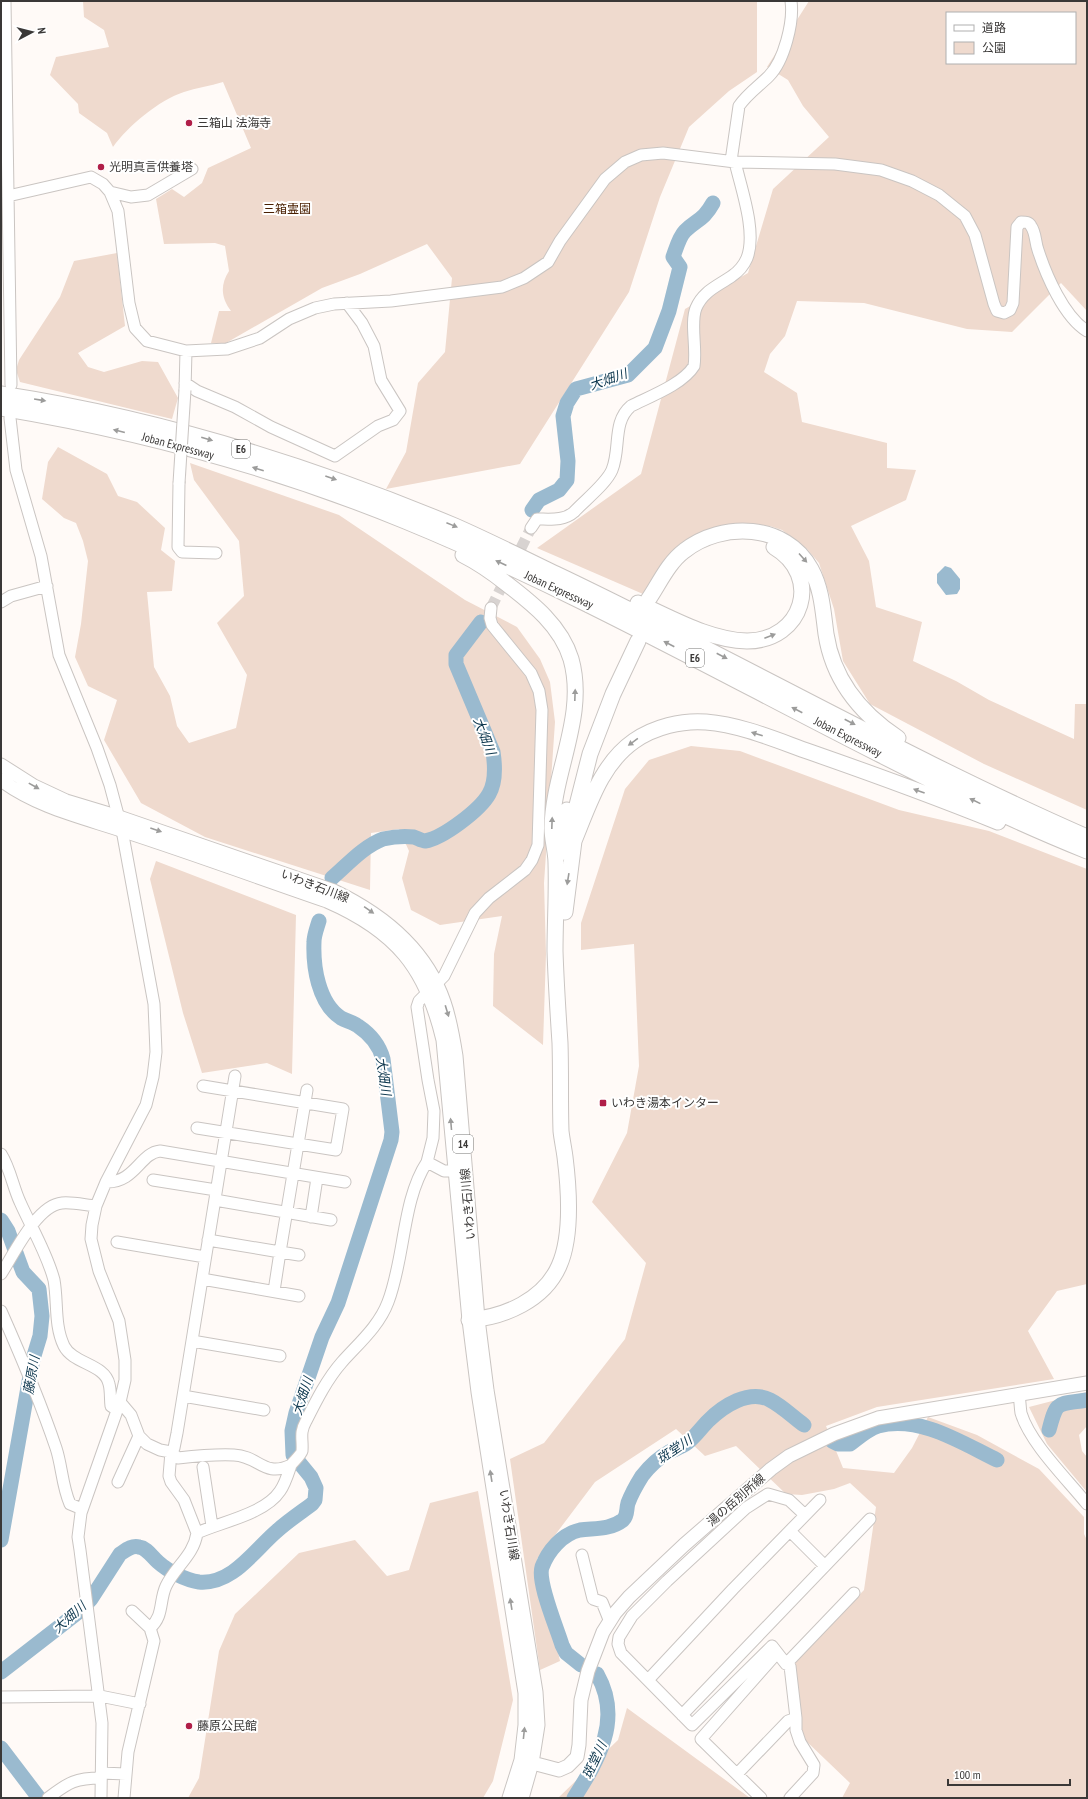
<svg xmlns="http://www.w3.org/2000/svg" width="1088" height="1799" viewBox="0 0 1088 1799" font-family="'PT Sans Narrow','Noto Sans JP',sans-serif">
<rect width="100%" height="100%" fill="#fffaf7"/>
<!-- green -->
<path fill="#efdace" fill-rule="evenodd" d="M83 1H757V72L729 91 689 127 660 197 629 292 520 464 386 489 406 452 418 383 445 352 452 278 427 244 360 274 322 288 226 343H211L219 311H231C221 298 220 285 229 271L225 246 215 243 164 244 156 199 172 189 184 197 202 183 208 168 251 148 223 82C210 86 196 88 184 92 159 100 128 126 113 147L107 133 79 113 78 104 50 75 56 57 109 47 104 30 84 17Z
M809 1H1087V311L1061 283 1012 332 967 329 864 303 797 301 785 336 770 354 764 372 797 393 802 422 887 443V468L916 470 906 500 851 526 869 561 876 607 922 622 913 661 956 681 989 700 1074 739 1075 704H1087V810L984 764 870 704 843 661 834 609 819 563 807 549 782 530 770 526 728 525 699 534 643 594 537 548 641 474 685 309 748 273 773 189 829 137 803 106 788 80 767 67ZM947 13H1075V63H947Z
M117 253 125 326 78 353 88 367 104 372 142 361 158 362 178 398 172 419 20 382 16 370 19 360 60 297 74 261Z
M58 447 107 474 118 496 137 502 165 528 161 550 175 561 172 591 147 592 154 667 170 696 177 726 189 743 236 728 247 675 217 623 244 596 239 541 194 480 190 463 339 515 465 600 517 627 540 659 550 682 555 722 544 883 546 954 543 1045 493 1006 494 954 502 916 440 925 411 910 402 878 409 851 399 829 371 833 370 890 205 837 141 803 104 740 117 700 88 686 75 657 81 624 88 561 83 541 76 523 64 518 42 499 48 462Z
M691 746 740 751 899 810 989 831 1087 869V1284L1057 1291 1028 1331 1054 1379 877 1407 826 1426 843 1468 894 1473 912 1448 928 1417 977 1435 1039 1469 1084 1517V1534L1087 1540V1798H842L850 1783 803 1738 794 1662 864 1590 876 1507 850 1483 834 1489 802 1495 786 1494 736 1446 705 1456 676 1429 595 1482 537 1559 560 1661 540 1670 510 1459 544 1443 625 1339 646 1263 592 1202 627 1133 639 1066 634 944 581 950V923L625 789 649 760Z
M156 861 296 915 292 1074 267 1063 202 1073 183 1013 150 879Z
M1087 1392V1426L1079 1435 1082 1451 1087 1457V1492L1047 1444 1029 1407Z
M478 1491 513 1700 493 1781 483 1798H188L199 1778 219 1651 235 1614 299 1553 355 1540 387 1576 409 1570 430 1503Z
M627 1708 750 1798H558L618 1740Z"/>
<!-- water -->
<path fill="#9abacf" d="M945 566 951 568 960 579V589L957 594 946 595 937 583V574Z"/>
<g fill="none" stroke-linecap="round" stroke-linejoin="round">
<!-- river -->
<path stroke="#9abacf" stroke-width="15" d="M532 510 539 500 559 490 567 480 568 461 563 416 567 403 576 389 628 375 655 348 669 311 680 267 673 257C676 249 679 237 685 231 697 219 703 221 713 203
M332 878C347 865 364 846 383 839 392 837 405 836 414 837 417 838 422 841 425 841 443 838 480 810 489 794 496 782 495 765 493 752L456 664V655L481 622
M1 1220 8 1231 23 1272 39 1289 42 1316 40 1336 33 1359 1 1540
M1049 1430C1057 1399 1057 1405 1087 1400
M832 1441 838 1444H850C858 1438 868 1429 878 1426 920 1415 962 1443 997 1460
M581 1665 566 1653 562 1645C557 1628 537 1582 542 1567 548 1551 562 1534 580 1530 595 1528 610 1530 623 1520 628 1515 626 1510 628 1503 631 1495 637 1484 642 1476 649 1467 658 1458 669 1452 675 1449 682 1447 687 1443 695 1437 701 1428 708 1421 723 1406 749 1389 770 1400 782 1406 793 1417 804 1425
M1 1672 81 1610 91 1599 120 1554C126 1550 132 1545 139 1547 147 1548 152 1557 158 1562 168 1571 185 1580 199 1582 233 1585 255 1549 278 1530 288 1521 300 1513 312 1504L315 1500 316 1488 311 1477 293 1455 292 1431 296 1413 322 1337 338 1303 391 1140 392 1132 383 1059C379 1044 370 1034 358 1026 353 1022 346 1021 341 1018 318 1003 313 966 314 942 314 935 317 928 319 921
M1 1748 39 1798
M574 1798C598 1760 623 1720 597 1674"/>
<!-- minor-tunnel -->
<path stroke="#d8d3d1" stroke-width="11" stroke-dasharray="11 5.5" stroke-linecap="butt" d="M491 608 531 528"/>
<!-- minor casing -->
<g stroke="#cac5c2" stroke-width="13">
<path id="minor" d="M5 1 11 385
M731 161 739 106C747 94 759 86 769 76 784 61 794 22 791 1
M110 192 131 197 148 195 192 169
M8 196 91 177 103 184 110 192 118 211 129 303 135 328 147 341 186 351 227 349 260 338 289 319 315 308 334 304 391 301 502 287 524 278 548 262 560 241 605 179 625 162 641 155 663 153 735 162 835 164 881 170 912 181 939 195 965 216 975 235 994 304 997 311 1004 313 1010 310 1013 303 1017 227 1021 222C1026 222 1029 222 1031 226 1036 233 1035 242 1038 250 1046 275 1064 317 1087 331
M185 383 197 391 235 407 271 427 335 456 378 426 393 420 400 411 381 380 374 346 362 323 347 303
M185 390 186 351
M10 418 16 470 41 556 59 655 97 748 110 785 122 830 154 1004 156 1052 153 1077 146 1105 106 1182 96 1206 92 1225 91 1239 99 1271 119 1321 125 1360V1380L120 1402 81 1513 78 1537 80 1550 102 1723 101 1798
M179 483 178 547 182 552 216 553
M531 528 537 519C550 519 564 521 574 512 585 500 606 484 612 470 621 448 612 422 631 406 651 396 683 384 694 366 697 348 690 323 696 308 703 291 718 286 732 276 738 272 744 265 747 258 757 232 741 188 735 162
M1 602 11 596 47 586
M197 1128 336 1150 343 1109 203 1086
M1 1154C10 1168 13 1187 20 1202 31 1227 47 1253 54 1280 58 1302 54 1325 64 1346 73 1364 105 1364 109 1384 111 1391 110 1399 111 1406L117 1410
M463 1171H444L427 1162 433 1138 434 1111 428 1080 417 1007 419 1001 444 976 475 913 489 898 525 870 532 860 538 845 542 710 539 691 531 673 492 625 490 618 491 608
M153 1180 216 1190
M106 1182C135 1183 140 1153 160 1151L345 1182
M215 1200 331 1220
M311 1217 317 1178
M208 1240 280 1252 307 1090
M117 1242 205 1257
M1 1274C14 1254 37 1205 62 1203 73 1202 85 1205 96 1206
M202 1279 299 1296
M274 1291 280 1252 299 1255
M1 1311C21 1356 40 1401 56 1448 62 1466 62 1486 70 1504L82 1509
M192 1341 280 1356
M1019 1394C1020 1400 1020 1407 1021 1413 1030 1443 1067 1479 1087 1504
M183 1396 264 1410
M120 1402 131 1415 139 1436 147 1444 160 1450 171 1452 174 1448 177 1433 235 1076
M171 1452 169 1476 171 1482 184 1500 197 1533
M291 1465C294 1461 301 1455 302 1451 303 1438 299 1434 306 1421 316 1401 327 1379 342 1362 359 1343 379 1326 388 1302 405 1258 402 1200 427 1162
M203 1467 212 1526
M118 1482 139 1436
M790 1531 825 1566
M582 1555 593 1599 602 1602 610 1622
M150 1628C164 1616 159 1601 166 1586 175 1567 194 1555 197 1533 221 1522 265 1514 280 1491 285 1484 288 1474 291 1465 264 1478 259 1456 234 1455 215 1454 196 1456 178 1458L171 1452
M786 1664 854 1593
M648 1680 733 1589 820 1500
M1 1697 100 1696 140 1704
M682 1715 870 1519
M101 1773 126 1774
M737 1774 788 1721 796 1718
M48 1798C69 1782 76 1778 101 1778
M124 1798 128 1752 154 1641 150 1628 132 1611
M761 1798 701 1739 777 1653
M790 1798 813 1773 814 1765 800 1742 796 1730V1718L790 1666 786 1664 772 1646 692 1725 621 1653 618 1644 619 1637 632 1616 667 1581 746 1508 768 1494 789 1500 805 1515"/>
</g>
<!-- major casing -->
<g stroke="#cac5c2" stroke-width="15">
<path id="major" d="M1 765 34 786 66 801 119 817 334 891C382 914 426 949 444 1002 450 1019 453 1037 456 1056L478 1319 487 1390 536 1692 538 1725 532 1763 522 1798
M1 780C37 807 82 817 124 831 192 853 260 878 327 901 396 931 426 968 443 1040L469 1320 478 1392 525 1693V1725L521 1760 509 1798
M525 1761 559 1770 568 1766 577 1757 579 1745 581 1700 588 1671 603 1632 615 1613 629 1597 684 1545 771 1469 789 1456 834 1434 878 1418 1087 1383"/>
</g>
<!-- highway casing -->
<g stroke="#cac5c2" stroke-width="17">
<path id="highway" d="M1 394C157 418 309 465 455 526 489 541 523 558 556 574 735 659 906 758 1087 837
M1 408C139 431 276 468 405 521 612 606 803 722 1006 816 1032 828 1060 840 1087 851
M463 555C479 563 493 573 507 584 533 604 561 626 571 659 587 716 553 771 552 828 552 840 556 851 556 863 557 892 555 922 555 951 556 982 558 1013 560 1043 561 1073 560 1102 561 1131 562 1140 564 1149 565 1157 569 1189 572 1237 559 1266 544 1300 505 1317 469 1320
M648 600C659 584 668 563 684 551 722 521 786 523 811 569 822 589 823 612 826 634 833 680 860 713 898 738
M638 603C672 618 709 640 747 641 803 641 823 576 774 547
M574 841C589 805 601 764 634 741 654 727 682 720 706 722 742 725 776 740 810 752 873 774 936 797 998 822
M558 855 567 810
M565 912 574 841 576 809 590 754 613 694 638 641"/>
</g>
<!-- minor -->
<use href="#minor" stroke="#fff" stroke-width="11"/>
<!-- major -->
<use href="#major" stroke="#fff" stroke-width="13"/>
<!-- highway -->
<use href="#highway" stroke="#fff" stroke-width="15"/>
<!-- minor-bridge casing -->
<g stroke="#cac5c2" stroke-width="13" stroke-linecap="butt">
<path id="minor-bridge" d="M179 483 185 390"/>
</g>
<!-- minor-bridge -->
<use href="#minor-bridge" stroke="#fff" stroke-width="11"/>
</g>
<!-- one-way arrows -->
<defs><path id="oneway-solid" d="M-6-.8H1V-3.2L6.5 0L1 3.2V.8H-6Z"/></defs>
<g fill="#9c9c9b">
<use href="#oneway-solid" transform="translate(40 400) rotate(9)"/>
<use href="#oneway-solid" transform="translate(119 431) rotate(-166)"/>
<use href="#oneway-solid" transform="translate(207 439) rotate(16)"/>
<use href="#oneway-solid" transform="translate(258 469) rotate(-163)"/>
<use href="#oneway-solid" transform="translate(331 478) rotate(19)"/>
<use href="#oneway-solid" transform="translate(452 525) rotate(22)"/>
<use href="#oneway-solid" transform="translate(803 558) rotate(48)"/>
<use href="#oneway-solid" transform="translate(501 563) rotate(-155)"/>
<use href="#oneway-solid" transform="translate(770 636) rotate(-21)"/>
<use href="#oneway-solid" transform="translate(669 644) rotate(-153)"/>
<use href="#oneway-solid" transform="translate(722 656) rotate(27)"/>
<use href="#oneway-solid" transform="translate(575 695) rotate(-88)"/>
<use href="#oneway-solid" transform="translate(797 710) rotate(-153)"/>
<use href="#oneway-solid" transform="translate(850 722) rotate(27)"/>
<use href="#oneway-solid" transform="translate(757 734) rotate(-162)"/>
<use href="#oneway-solid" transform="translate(633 742) rotate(144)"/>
<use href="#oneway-solid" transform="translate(34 786) rotate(29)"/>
<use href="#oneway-solid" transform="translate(919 791) rotate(-160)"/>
<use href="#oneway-solid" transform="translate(975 801) rotate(-154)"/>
<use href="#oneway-solid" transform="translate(552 823) rotate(-88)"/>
<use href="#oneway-solid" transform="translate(156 830) rotate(19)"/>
<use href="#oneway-solid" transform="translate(568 879) rotate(99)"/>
<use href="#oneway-solid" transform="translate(369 910) rotate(35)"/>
<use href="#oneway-solid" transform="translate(447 1011) rotate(73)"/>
<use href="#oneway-solid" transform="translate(451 1124) rotate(-95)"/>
<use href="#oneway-solid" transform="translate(491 1476) rotate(-99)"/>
<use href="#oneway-solid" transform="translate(511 1604) rotate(-99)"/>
<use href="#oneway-solid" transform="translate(524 1733) rotate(-84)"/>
</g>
<!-- markers -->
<g fill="#b01e48" stroke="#fff" stroke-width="1.5">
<circle cx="189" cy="123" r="4"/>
<circle cx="101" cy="167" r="4"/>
<rect x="599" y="1099" width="8" height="8" rx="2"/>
<circle cx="189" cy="1726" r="4"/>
</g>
<g text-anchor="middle" stroke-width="4" stroke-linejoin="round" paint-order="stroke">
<!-- shield labels -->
<g fill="#fff" stroke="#757473" stroke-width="1">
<rect x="232" y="440" width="18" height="18" rx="3"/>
<rect x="686" y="649" width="18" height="18" rx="3"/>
<rect x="453" y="1135" width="20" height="18" rx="3"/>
</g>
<g font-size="11" font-weight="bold" fill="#3a3837">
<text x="241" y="453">E6</text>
<text x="695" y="662">E6</text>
<text x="463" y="1148">14</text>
</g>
<!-- poi labels -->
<g font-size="12" fill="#3a3837" stroke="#fff" text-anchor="start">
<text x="197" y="127">三箱山 法海寺</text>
<text x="109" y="171">光明真言供養塔</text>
<text x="611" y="1107">いわき湯本インター</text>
<text x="197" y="1730">藤原公民館</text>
</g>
<!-- park labels -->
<g font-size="12" fill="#491f01" stroke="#fff">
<text x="287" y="213">三箱霊園</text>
</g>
<!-- street labels -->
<g font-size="12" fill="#3a3837" stroke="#fff">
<text transform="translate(178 446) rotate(15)" y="4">Joban Expressway</text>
<text transform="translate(559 590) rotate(25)" y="4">Joban Expressway</text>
<text transform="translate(848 737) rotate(27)" y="4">Joban Expressway</text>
<text transform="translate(315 886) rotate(21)" y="4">いわき石川線</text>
<text transform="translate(468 1204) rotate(-95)" y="4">いわき石川線</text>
<text transform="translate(736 1500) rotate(-41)" y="4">湯の岳別所線</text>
<text transform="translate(509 1525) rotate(81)" y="4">いわき石川線</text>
</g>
<!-- water labels -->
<g font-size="13" font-style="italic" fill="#0d374e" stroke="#fff">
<text transform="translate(608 379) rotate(-19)" y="5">大畑川</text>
<text transform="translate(485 736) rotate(69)" y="5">大畑川</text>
<text transform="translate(384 1076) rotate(82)" y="5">大畑川</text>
<text transform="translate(31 1375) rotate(-80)" y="5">藤原川</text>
<text transform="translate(302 1396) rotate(-72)" y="5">大畑川</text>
<text transform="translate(674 1449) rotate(-34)" y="5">斑堂川</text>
<text transform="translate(69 1617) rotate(-42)" y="5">大畑川</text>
<text transform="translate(594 1760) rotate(-65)" y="5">斑堂川</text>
</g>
</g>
<!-- border -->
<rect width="1088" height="1799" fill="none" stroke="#3a3837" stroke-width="4"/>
<!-- legend -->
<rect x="946" y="12" width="130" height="52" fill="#ffffff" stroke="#b0afaf"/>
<rect x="954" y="25" width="20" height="6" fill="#ffffff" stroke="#b0afaf"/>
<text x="982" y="32" font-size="12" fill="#3a3837">道路</text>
<rect x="954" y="42" width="20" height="12" fill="#efdace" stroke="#b0afaf"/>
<text x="982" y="52" font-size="12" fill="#3a3837">公園</text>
<!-- north arrow -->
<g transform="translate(32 32) rotate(83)" stroke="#ffffff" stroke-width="3" paint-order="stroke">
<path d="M0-3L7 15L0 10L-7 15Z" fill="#3a3837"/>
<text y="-6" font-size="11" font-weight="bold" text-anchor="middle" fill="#3a3837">N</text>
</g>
<!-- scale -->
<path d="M948 1779v6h122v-6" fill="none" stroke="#3a3837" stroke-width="2"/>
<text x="954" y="1779" font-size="12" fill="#3a3837" stroke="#ffffff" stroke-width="3" paint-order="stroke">100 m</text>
</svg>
